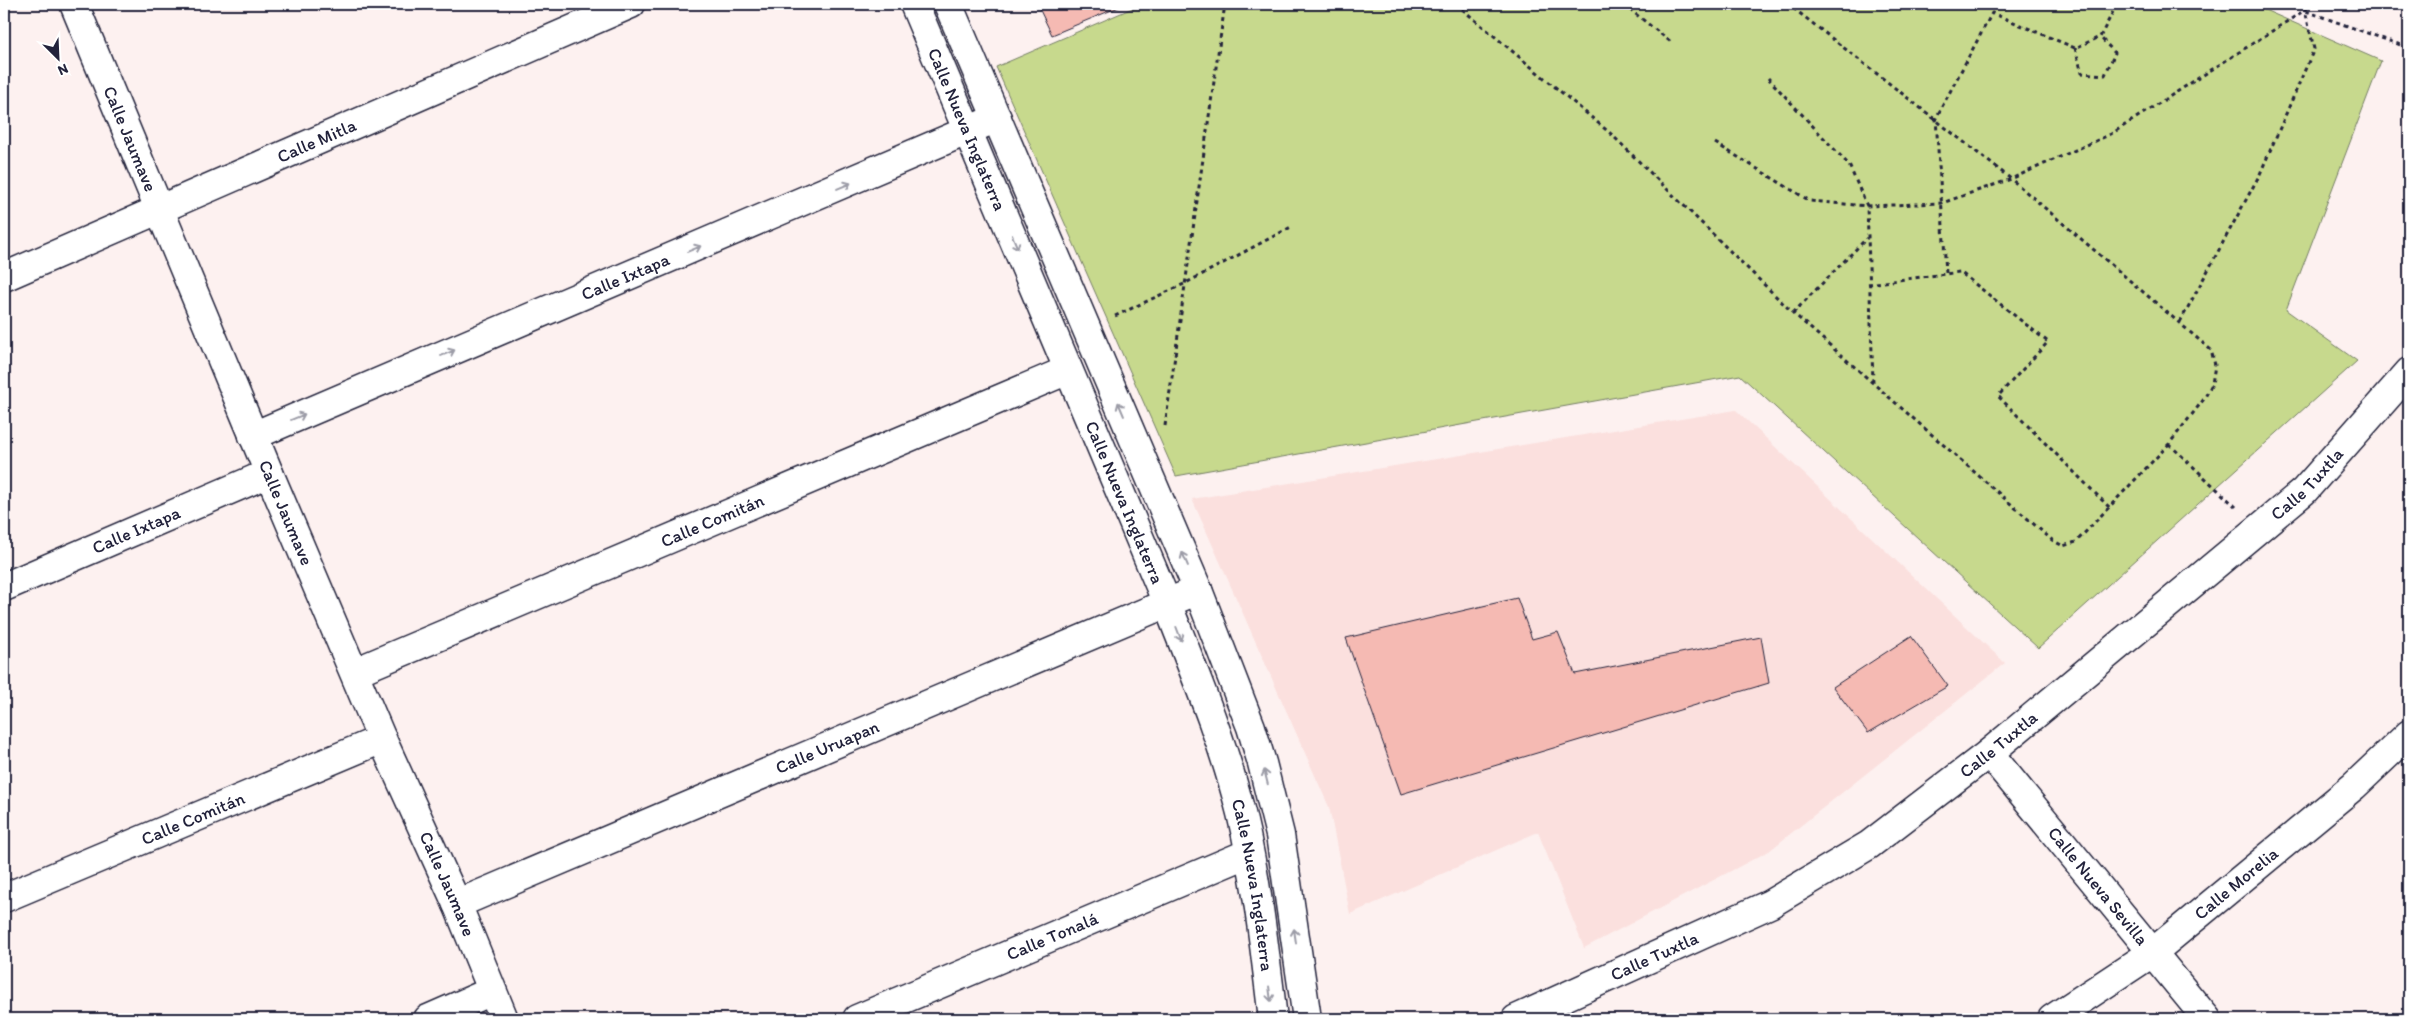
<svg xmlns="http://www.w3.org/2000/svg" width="2413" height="1023" viewBox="0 0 2413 1023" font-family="Itim,sans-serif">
<rect width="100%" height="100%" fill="#fdf1f0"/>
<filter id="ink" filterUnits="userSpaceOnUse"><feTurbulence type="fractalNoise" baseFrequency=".02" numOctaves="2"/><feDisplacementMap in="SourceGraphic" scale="10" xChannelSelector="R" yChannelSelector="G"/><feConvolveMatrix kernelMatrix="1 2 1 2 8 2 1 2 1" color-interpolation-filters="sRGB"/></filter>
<g filter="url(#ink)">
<!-- built -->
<path fill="#fbe0de" d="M1736 410 2005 663 1769 851 1584 948 1538 832 1350 914 1329 807 1192 499Z"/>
<!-- green -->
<path fill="#c7d98d" stroke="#747e64" d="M1142 4H2251L2381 61 2286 310 2357 361 2038 648 1740 375 1176 476 996 67Z"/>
<!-- building -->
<path fill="#f5bab3" stroke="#22223b" d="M1037 4H1126L1052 35Z
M1517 598 1532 639 1558 632 1575 674 1761 637 1769 683 1401 794 1346 638Z
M1911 636 1948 686 1868 733 1833 687Z"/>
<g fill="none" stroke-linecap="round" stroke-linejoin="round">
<!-- minor casing -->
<g stroke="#22223b" stroke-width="31">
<g id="minor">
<path id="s1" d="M74 4 269 473 382 739 457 904 504 1019"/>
<path id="s2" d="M4 277 631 4"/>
<path id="s3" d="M253 436 997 118"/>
<path id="s4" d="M4 587 269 473"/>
<path id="s5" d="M355 672 1068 370"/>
<path id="s6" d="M1989 753 2207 1019"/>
<path id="s7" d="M4 898 382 739"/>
<path id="s8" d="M457 904 1198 590"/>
<path d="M428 1019 492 991"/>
<path id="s9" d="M857 1019 1249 853"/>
<path id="s10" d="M1516 1019 1770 904 1869 845 1989 753 2304 491 2409 372"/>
<path id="s11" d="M2052 1019 2152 953 2354 786 2409 734"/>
</g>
</g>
<!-- tertiary casing -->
<g stroke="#22223b" stroke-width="31">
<g id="tertiary">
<path id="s12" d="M914 4 1167 603C1194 672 1223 741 1241 813 1257 879 1265 952 1273 1019"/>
<path d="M948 4 1198 590 1251 727 1262 763 1280 835 1307 1019"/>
</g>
</g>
<!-- path -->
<path stroke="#22223b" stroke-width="3" stroke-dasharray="4 4" stroke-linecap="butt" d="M1456 4 1610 133 1793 313 2052 540 2063 546 2076 542 2169 444 2204 399 2212 384 2215 365 2211 350 2011 179 1788 4
M1623 4 1671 42
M2306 11 2409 48
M2075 48 2082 73 2105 75 2115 53 2100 37
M1768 78 1849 165 1867 206 1873 382
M1715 143 1810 201 1867 206 1942 203 2011 179 2111 134 2305 10V4
M1946 273 1936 118 1992 13 2075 48 2100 37 2117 4
M1868 284 1960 272 2048 342 1998 396 2110 508
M1793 313 1867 238
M1115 316 1184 284 1291 227
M2180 322 2260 174 2314 49 2305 10
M1165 426 1225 4
M2169 444 2236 507"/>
<!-- minor -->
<use href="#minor" stroke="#fff" stroke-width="28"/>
<!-- tertiary -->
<use href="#tertiary" stroke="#fff" stroke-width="28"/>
</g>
<!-- one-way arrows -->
<defs><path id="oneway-shaft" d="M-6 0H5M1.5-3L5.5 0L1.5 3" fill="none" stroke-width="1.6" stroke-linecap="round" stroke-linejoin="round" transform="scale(1.25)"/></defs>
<g stroke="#9c9ca7">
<use href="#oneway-shaft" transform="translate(844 186) rotate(-23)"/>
<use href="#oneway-shaft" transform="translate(1015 242) rotate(67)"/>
<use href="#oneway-shaft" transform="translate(694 249) rotate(-23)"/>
<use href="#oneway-shaft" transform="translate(448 353) rotate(-23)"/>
<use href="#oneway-shaft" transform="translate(1121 409) rotate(-113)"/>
<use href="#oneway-shaft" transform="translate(298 417) rotate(-23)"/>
<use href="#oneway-shaft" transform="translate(1185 559) rotate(-113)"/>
<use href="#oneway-shaft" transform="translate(1179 634) rotate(69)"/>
<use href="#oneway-shaft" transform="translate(1266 777) rotate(-104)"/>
<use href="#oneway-shaft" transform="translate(1295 936) rotate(-98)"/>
<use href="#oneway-shaft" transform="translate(1270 994) rotate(83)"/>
</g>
</g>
<g text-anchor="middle" stroke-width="4" stroke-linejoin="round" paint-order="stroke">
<!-- street labels -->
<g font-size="18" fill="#22223b" stroke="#fff">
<text dy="6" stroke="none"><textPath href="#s12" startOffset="136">Calle Nueva Inglaterra</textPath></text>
<text dy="6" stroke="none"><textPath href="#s1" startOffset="146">Calle Jaumave</textPath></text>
<text dy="6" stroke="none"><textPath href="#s2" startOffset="341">Calle Mitla</textPath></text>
<text dy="6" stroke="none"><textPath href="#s3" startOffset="405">Calle Ixtapa</textPath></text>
<text dy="6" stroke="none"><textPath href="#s10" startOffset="962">Calle Tuxtla</textPath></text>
<text dy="6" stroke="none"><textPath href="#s12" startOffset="541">Calle Nueva Inglaterra</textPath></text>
<text dy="6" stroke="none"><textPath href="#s1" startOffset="551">Calle Jaumave</textPath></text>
<text dy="6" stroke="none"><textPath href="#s5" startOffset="388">Calle Comitán</textPath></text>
<text dy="6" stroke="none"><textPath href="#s4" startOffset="144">Calle Ixtapa</textPath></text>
<text dy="6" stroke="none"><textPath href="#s10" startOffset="558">Calle Tuxtla</textPath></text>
<text dy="6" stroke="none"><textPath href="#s8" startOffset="402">Calle Uruapan</textPath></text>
<text dy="6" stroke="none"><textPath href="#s7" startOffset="205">Calle Comitán</textPath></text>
<text dy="6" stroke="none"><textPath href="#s11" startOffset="229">Calle Morelia</textPath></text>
<text dy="6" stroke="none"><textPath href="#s1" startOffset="956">Calle Jaumave</textPath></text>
<text dy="6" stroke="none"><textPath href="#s12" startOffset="946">Calle Nueva Inglaterra</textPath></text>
<text dy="6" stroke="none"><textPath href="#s6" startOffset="172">Calle Nueva Sevilla</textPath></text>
<text dy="6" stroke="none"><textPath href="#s9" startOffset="212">Calle Tonalá</textPath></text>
<text dy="6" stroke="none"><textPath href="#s10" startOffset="152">Calle Tuxtla</textPath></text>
</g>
</g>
<!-- margin -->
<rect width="2413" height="1023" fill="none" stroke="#fff" stroke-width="20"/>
<rect x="10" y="10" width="2393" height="1003" fill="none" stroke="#22223b" stroke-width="2" filter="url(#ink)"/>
<!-- north arrow -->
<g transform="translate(58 58) rotate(156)" stroke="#ffffff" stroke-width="4" paint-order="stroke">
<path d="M0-4L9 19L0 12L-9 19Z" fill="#22223b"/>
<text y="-8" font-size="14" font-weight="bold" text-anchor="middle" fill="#22223b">N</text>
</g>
</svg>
